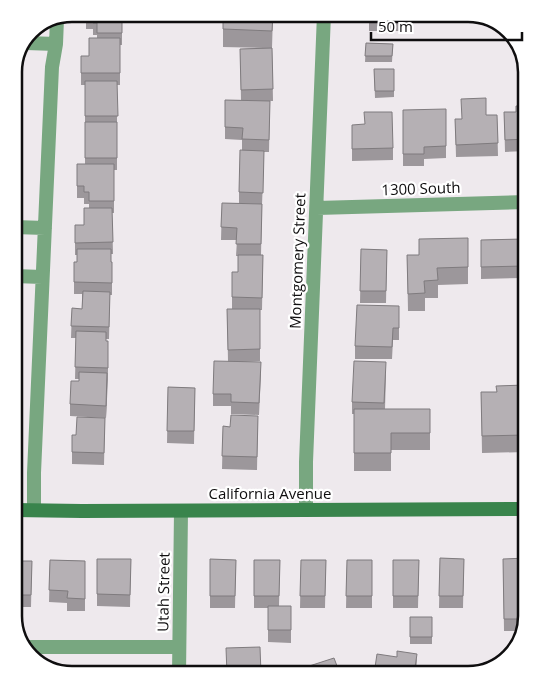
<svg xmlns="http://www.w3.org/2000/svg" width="541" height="688" viewBox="0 0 541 688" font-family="'Open Sans',sans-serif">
<rect width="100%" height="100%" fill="#eee9ed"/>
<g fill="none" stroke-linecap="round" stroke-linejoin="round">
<!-- minor -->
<path stroke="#78a780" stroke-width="14" d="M26 43 56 44
M317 208 527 202
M14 227 45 228
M14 276 42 277
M34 510V473L52 67 56 44 57 19
M306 510V462L324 14
M23 647H179
M179 674 181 511"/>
<!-- secondary -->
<path stroke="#39844c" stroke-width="14" d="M14 510 82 511 527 509"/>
</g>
<!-- wall -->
<path fill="#9c979b" d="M86 14H122V45H120V85H117V170H114V213H112L113 254H111V262H112V295H110L109 339H106V341H108V380L106 418 70 416V404L79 381V379H75L76 338H71L72 308 82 309V294H74V262H77V255H75V225H84L89 208V204H84V198H77V164H85V85H81V56H89L97 38V35H93V29H86Z
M273 14 272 48 273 101H264H270L269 152H264L262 205 261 255H263L262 310H260V361L237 362 261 374 259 415 231 414V406H213V394L228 361 227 309H232V297L238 272V256H236L237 240H221L222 203H239V192L242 150V140L225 139V100H241L240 49 263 48 223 47V29Z
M369 14H410V31H369Z
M366 43 393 44 392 62H365Z
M374 69H394V97L375 98Z
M14 73 19 85 18 108H14Z
M527 106V151L505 152 504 112H516Z
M403 110 446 146V158L424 159V166H403Z
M486 115H497L498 156 456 157 455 119H462Z
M352 125 393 148V160L352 161Z
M523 239 524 278 481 279V240Z
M361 249 387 250 386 303H360Z
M407 255H419L468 267V284L438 285V298H425V311H408Z
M399 306V340H393L392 359H355V346Z
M386 374 385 409H430V450H391V471H354V414H352V402Z
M525 385V452L482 453 481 392H496Z
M168 387 195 388 194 444 167 443Z
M258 416 257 470 222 469 223 426 230 427Z
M105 418 104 465 72 464V435H76Z
M440 558 464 559 463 608H439Z
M97 559H131L130 607 97 606Z
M210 559 236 560 235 608H210Z
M503 559 527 616 523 631H504Z
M50 560 85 561V611H67V603L49 602Z
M254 560H280L279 606H291V643L268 642V608H254Z
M301 560H326L325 608H300Z
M347 560H372V608H346Z
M393 560H419L418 608H393Z
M14 561H32L31 607H14Z
M410 617H432V644H410Z"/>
<!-- shaded-wall -->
<path fill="#7f7b7e" d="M107 373V386L106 418V406Z
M417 654 416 674H414Z"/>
<!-- building -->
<path fill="#b5b0b4" stroke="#7f7b7e" d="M86 14H122V33H97V23H93V17H86Z
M223 14H273L272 31 223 29Z
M369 14H410V19H369Z
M89 38H120V73H81V56H89Z
M366 43 393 44 392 56H365Z
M272 48 273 89 241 90 240 49Z
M374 69H394V91H375Z
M14 73H19L18 96H14Z
M85 81H117L118 116H85Z
M486 98V115H497L498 143 456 145 455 119H462L461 99Z
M225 100 270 101 269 140 242 139 243 128 225 127Z
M516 106H527V139L505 140 504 112H516Z
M446 109V146L424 147V154H403V110Z
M364 112H392L393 148 352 149V125L365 124Z
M85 122H117V158H85Z
M240 150 264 151 263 193 239 192Z
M77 164H114V201H89V192H84V186H77Z
M222 203 262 204 261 244H236L237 228 221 227Z
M84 208H112L113 242 75 243V225H84Z
M468 238V267L437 268 438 280 424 281 425 293 408 294 407 255H419V239Z
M523 239 524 266 481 267V240Z
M77 249H111V262H112V283L74 282V262H77Z
M361 249 387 250 386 291H360Z
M238 255H263L262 298 232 297V272H238Z
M83 291 110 292 109 327 71 326 72 308 82 309Z
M357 305 399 306V328H393L392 347 355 346Z
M227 309H260V349L228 350Z
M76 331 106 332V341H108V368L75 367Z
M214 361 261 362 259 403 231 402V394H213Z
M354 361 386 362 384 403 352 402Z
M79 372 107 373 106 406 70 404 71 381H79Z
M525 385V435L482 436 481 392H497L496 386Z
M168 387 195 388 194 431H167Z
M354 409H430V433H391V453H354Z
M231 415 258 416 257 457 222 456 223 426 230 427Z
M77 417 105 418 104 453 72 452V435H76Z
M440 558 464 559 463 596H439Z
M527 558V619H504L503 559Z
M97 559H131L130 595 97 594Z
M210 559 236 560 235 596H210Z
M50 560 85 561V599L67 598 68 591 49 590Z
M254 560H280L279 596H254Z
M301 560H326L325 596H300Z
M347 560H372V596H346Z
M393 560H419L418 596H393Z
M14 561H32L31 595H14Z
M268 606H291V630H268Z
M410 617H432V637H410Z
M260 647 261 674H227L226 648Z
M397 651 417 654 414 674H374L377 654 397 657Z
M334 658 340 674H302L300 669Z
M95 671H128V674H95Z"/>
<g text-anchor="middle" stroke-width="4.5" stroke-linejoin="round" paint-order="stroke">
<!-- street labels -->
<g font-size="15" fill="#0f0e0f" stroke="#fff">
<text transform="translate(421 189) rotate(-2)" y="5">1300 South</text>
<text transform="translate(298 261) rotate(-88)" y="5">Montgomery Street</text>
<text x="270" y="499">California Avenue</text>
<text transform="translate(164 592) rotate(-89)" y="5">Utah Street</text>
</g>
</g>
<!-- crop -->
<path d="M0 0H541V688H0ZM72 22H468A50 50 0 0 1 518 72V616A50 50 0 0 1 468 666H72A50 50 0 0 1 22 616V72A50 50 0 0 1 72 22Z" fill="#fff" fill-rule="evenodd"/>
<path fill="none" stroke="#0f0e0f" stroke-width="2.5" d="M72 22H468A50 50 0 0 1 518 72V616A50 50 0 0 1 468 666H72A50 50 0 0 1 22 616V72A50 50 0 0 1 72 22Z"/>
<!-- scale -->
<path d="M371 32v8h151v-8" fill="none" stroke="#0f0e0f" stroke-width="2.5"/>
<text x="378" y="32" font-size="15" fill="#0f0e0f" stroke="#ffffff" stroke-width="4" paint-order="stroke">50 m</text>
</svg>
